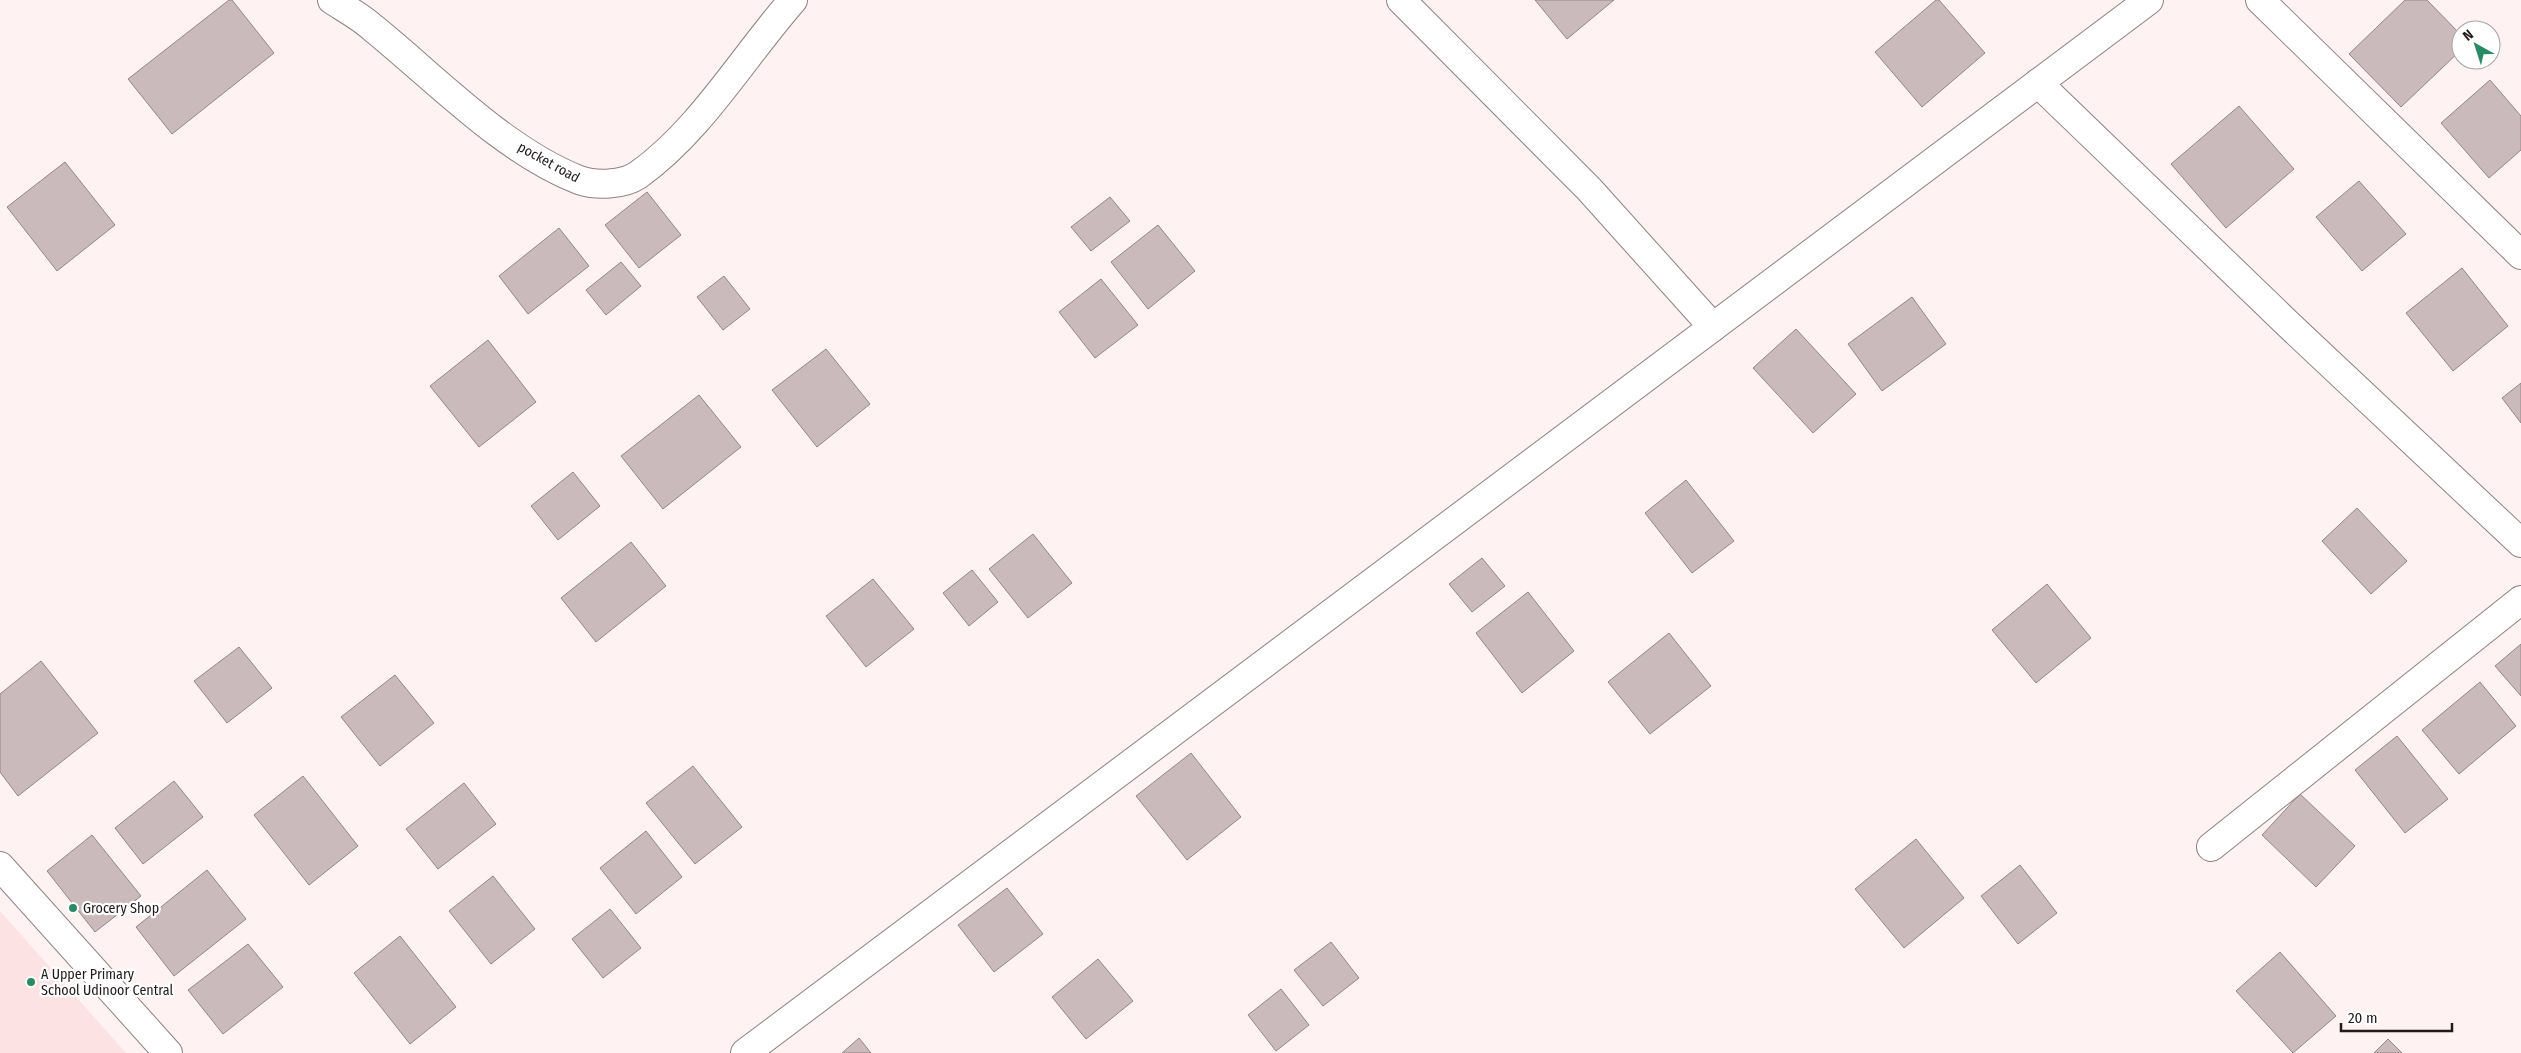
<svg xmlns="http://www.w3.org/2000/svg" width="2521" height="1053" viewBox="0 0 2521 1053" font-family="'Fira Sans Condensed',sans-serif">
<rect width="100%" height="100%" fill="#fef2f3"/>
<!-- built -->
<path fill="#fde2e4" d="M0 911 126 1053H0Z"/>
<!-- building -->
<path fill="#cbbabb" stroke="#968586" d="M229 0H232L274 53 172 134 128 79Z
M1535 0H1614L1567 39Z
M1936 0H1939L1985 53 1922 107 1875 52Z
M2405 0H2427L2461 35V50L2401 107 2349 54Z
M2490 80 2521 116V150L2489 178 2441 123Z
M2239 106 2294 169 2226 228 2171 164Z
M65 162 115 225 57 271 7 207Z
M2359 181 2406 234 2362 271 2316 217Z
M647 192 681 235 639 268 605 225Z
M1110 197 1130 221 1091 251 1071 227Z
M1158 225 1195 271 1148 309 1111 262Z
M559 228 589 266 528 314 499 276Z
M621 262 641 286 606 315 586 290Z
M2462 268 2508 326 2453 371 2406 313Z
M724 276 750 309 723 330 697 297Z
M1101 279 1138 325 1095 358 1059 312Z
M1912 297 1946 344 1882 391 1848 344Z
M1796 329 1856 394 1813 433 1753 368Z
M488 340 536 402 479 447 430 386Z
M826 349 870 404 817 447 772 390Z
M2521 383V423L2502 398Z
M699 395 741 447 663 509 621 456Z
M573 472 600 506 558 540 531 506Z
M1686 480 1734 541 1692 573 1645 513Z
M2357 508 2407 561 2371 594 2322 541Z
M1033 534 1072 583 1028 618 989 569Z
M631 542 666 586 596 642 561 598Z
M1482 558 1505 586 1472 612 1449 584Z
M972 570 998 602 969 626 943 593Z
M873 579 914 629 866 667 826 616Z
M2047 584 2091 638 2036 683 1992 630Z
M1528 592 1574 651 1522 693 1476 633Z
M1669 633 1711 686 1650 734 1608 682Z
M2521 644V696L2495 666Z
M239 647 272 688 227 723 194 681Z
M41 661 98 733 18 796 0 772V694Z
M395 675 434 723 380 766 341 717Z
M2480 682 2516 726 2459 774 2422 730Z
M2397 736 2448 799 2405 833 2355 770Z
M1191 753 1241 817 1187 860 1136 796Z
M693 766 742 827 695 864 646 803Z
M303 776 358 846 309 885 254 815Z
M174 781 203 817 143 864 115 828Z
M464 783 496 824 438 869 406 829Z
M2300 794 2355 846 2316 887 2262 835Z
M646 831 682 877 636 914 600 868Z
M92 835 141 896 95 932 47 871Z
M1916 839 1964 898 1904 948 1855 889Z
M2020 865 2057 913 2018 944 1981 896Z
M207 870 246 919 174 976 136 927Z
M493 876 535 929 491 964 449 911Z
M1007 888 1043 934 994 972 958 925Z
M610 909 641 948 603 978 572 939Z
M400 936 456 1007 410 1044 354 973Z
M1331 942 1359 978 1323 1006 1294 970Z
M248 944 283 987 223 1034 188 990Z
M2280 952 2336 1016 2293 1053 2236 991Z
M1098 959 1133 1001 1086 1039 1052 997Z
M1281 989 1309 1025 1276 1051 1248 1015Z
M859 1038 871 1053H842Z
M2388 1039 2402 1053H2374Z"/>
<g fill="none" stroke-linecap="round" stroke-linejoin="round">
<!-- minor casing -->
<g stroke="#908081" stroke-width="30">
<path id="minor" d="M332 0C346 9 361 17 373 28 436 79 503 150 579 180 596 186 623 185 638 175 700 131 743 57 793 0
M1401 0 1589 189 1713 327
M2260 0 2521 255
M2038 83 2289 325 2521 543
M2211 847 2521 600"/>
</g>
<!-- major casing -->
<g stroke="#908081" stroke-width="30">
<path id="major" d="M0 866 168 1053
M745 1053 2149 0"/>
</g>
<!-- minor -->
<use href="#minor" stroke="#fff" stroke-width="28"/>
<!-- major -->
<use href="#major" stroke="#fff" stroke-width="28"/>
</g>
<!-- markers -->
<g fill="#298a64" stroke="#fff" stroke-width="2">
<circle cx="73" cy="908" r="5"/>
<circle cx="31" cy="982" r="5"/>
</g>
<g text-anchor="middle" stroke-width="4.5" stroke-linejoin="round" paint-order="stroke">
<!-- street labels -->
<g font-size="14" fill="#201a1a" stroke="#fff">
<text transform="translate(549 162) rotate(29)" y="5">pocket road</text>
</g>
<!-- poi labels -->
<g font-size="14" fill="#201a1a" stroke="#fff" text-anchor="start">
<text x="83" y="913">Grocery Shop</text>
<text x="41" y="979">A Upper Primary<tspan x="41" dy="16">School Udinoor Central</tspan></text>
</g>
</g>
<!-- north arrow -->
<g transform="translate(2476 45) rotate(321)"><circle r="24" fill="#ffffff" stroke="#a6a3a3"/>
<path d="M0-4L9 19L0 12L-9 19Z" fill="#298a64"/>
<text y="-8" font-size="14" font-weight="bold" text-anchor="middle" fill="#201a1a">N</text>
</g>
<!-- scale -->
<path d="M2341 1023v8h111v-8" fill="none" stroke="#201a1a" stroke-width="2.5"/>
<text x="2348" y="1023" font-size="15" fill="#201a1a" stroke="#ffffff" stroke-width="4" paint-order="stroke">20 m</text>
</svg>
